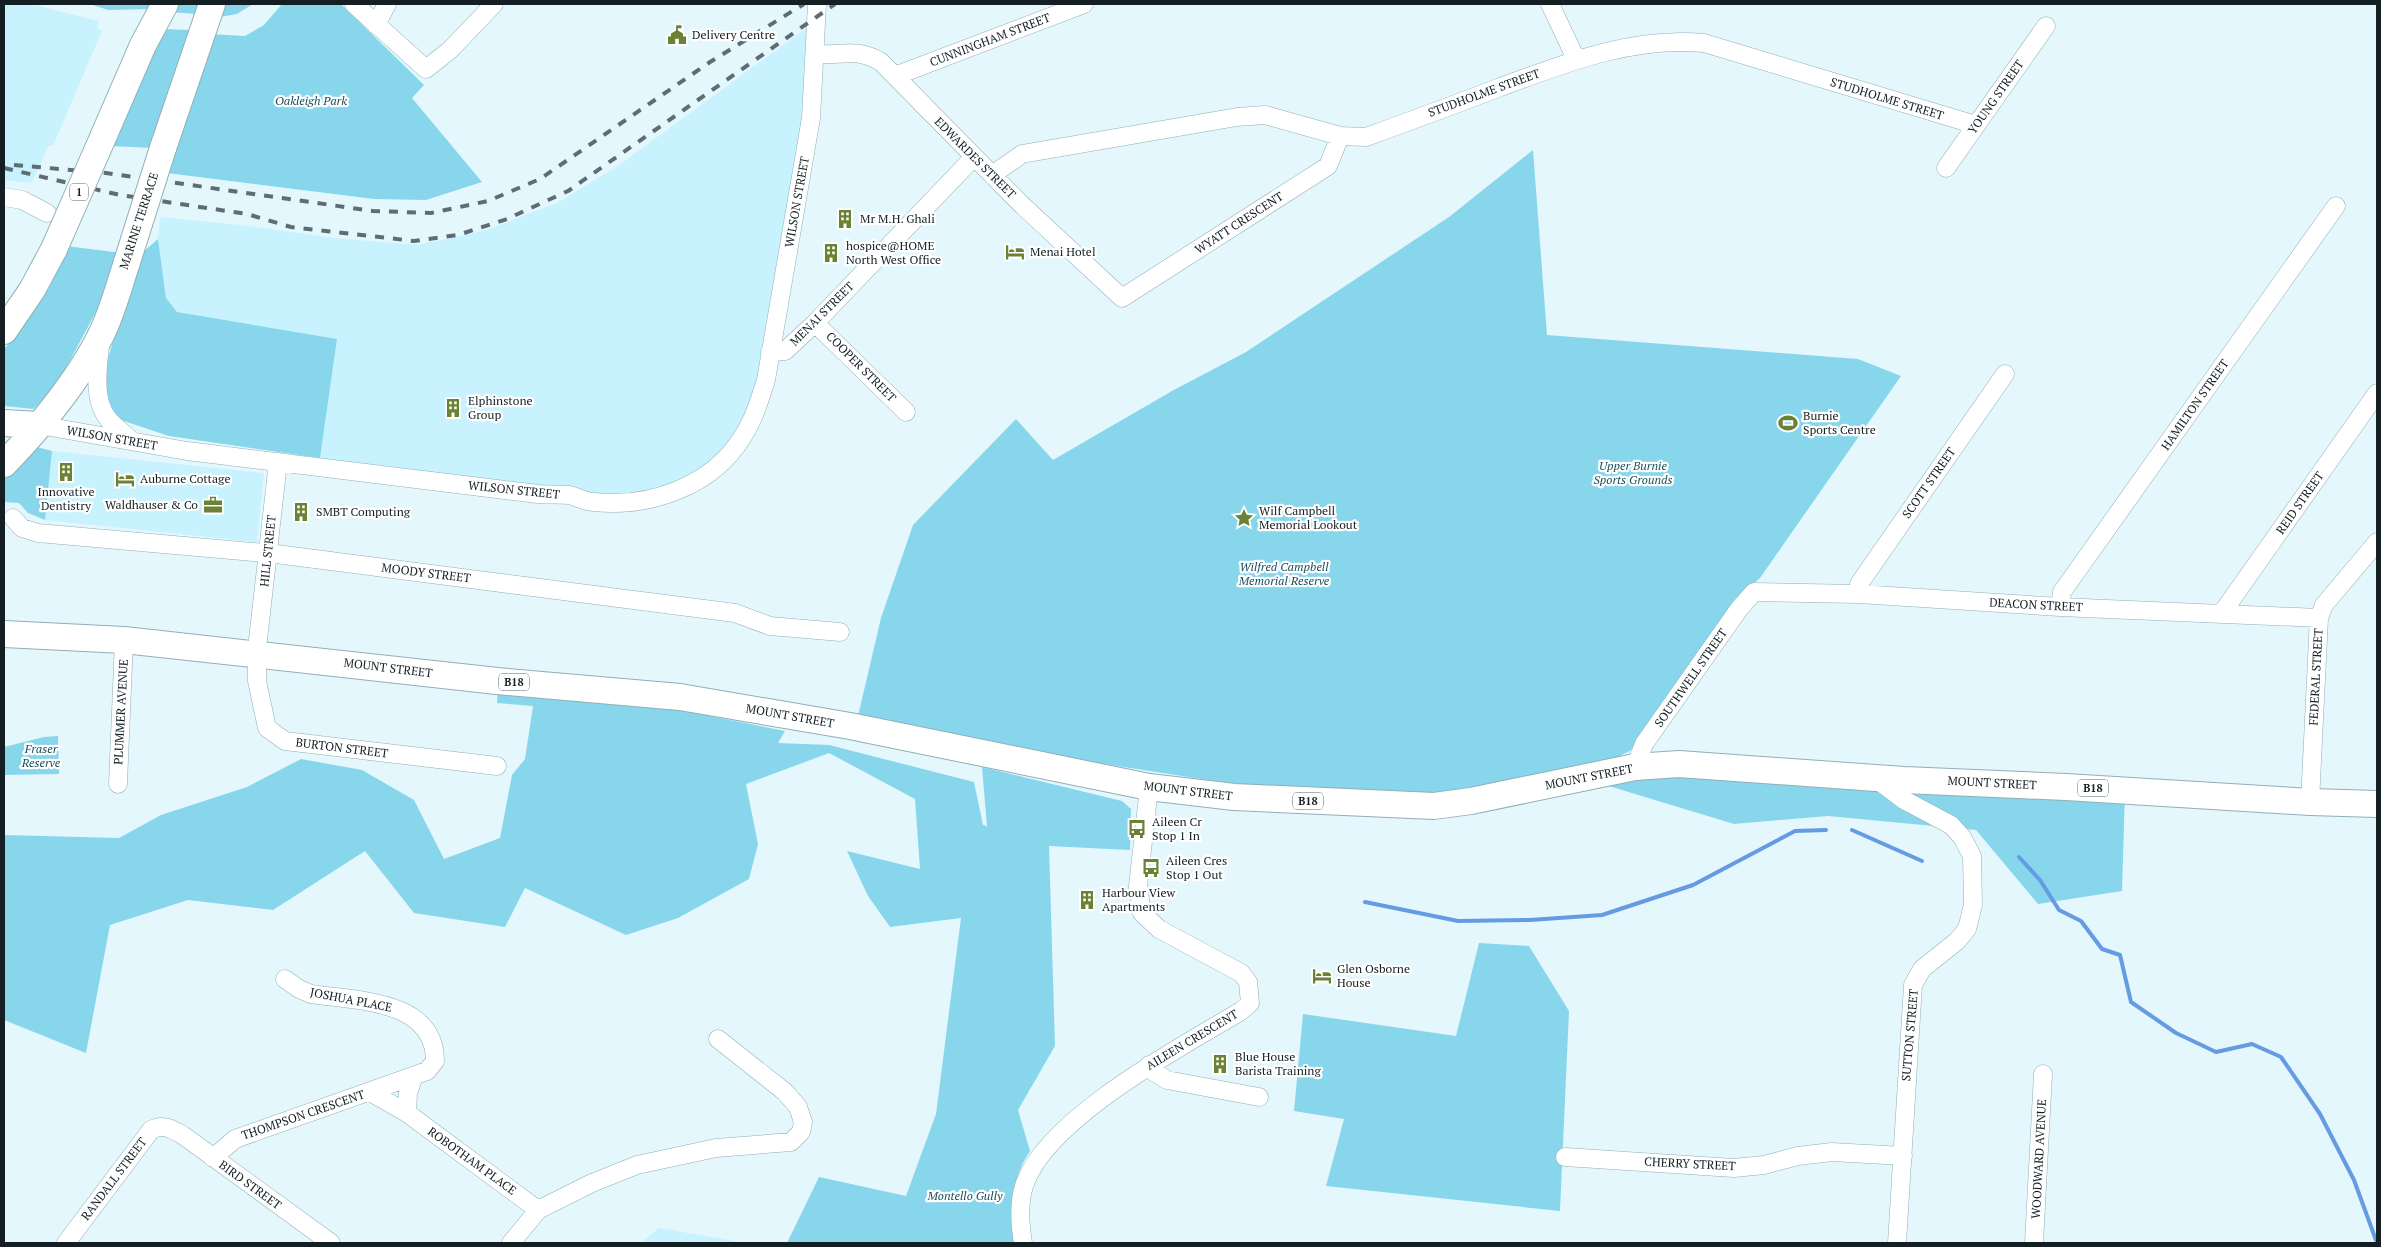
<svg xmlns="http://www.w3.org/2000/svg" width="2381" height="1247" viewBox="0 0 2381 1247" font-family="'PT Serif',serif">
<rect width="100%" height="100%" fill="#e4f7fd"/>
<!-- built -->
<path fill="#c7f2fe" d="M4 4H31L99 21 97 28 102 31 53 146 49 145 32 183 4 180Z
M816 21 770 352 729 456 638 501 319 466 337 339 177 312 166 298 158 239 160 217 241 225 334 238 418 245 487 230 559 202 619 165Z
M52 451 264 473 257 542 45 520Z
M659 1228 746 1243H641Z"/>
<!-- green -->
<path fill="#88d6ec" d="M90 4H157L154 9 108 10Z
M174 4H202L196 14 170 12Z
M225 4H253L237 14 220 17Z
M282 4H341L424 85 412 98 482 182 426 200 374 199 167 173 209 34 245 36 264 25Z
M162 29 189 30 153 148 108 146Z
M1533 150 1547 335 1858 359 1901 376 1760 578 1736 598 1630 751 1611 760 1431 796 1289 790 1201 779 1079 760 858 716 881 618 913 525 1016 419 1053 460 1172 391 1246 352 1449 217Z
M158 239 166 298 177 312 337 339 320 458 169 436 121 420 110 413 103 373 142 253Z
M66 246 122 253 98 308 60 379 34 409 4 406V349L10 342Z
M33 446 52 451 45 520 28 513 19 503 4 502V479Z
M498 690 675 709 785 731 778 743 829 745 974 782 983 825 987 826 982 767 1122 801 1131 809 1130 850 1049 846 1055 1046 1018 1110 1030 1151C1011 1179 1010 1211 1014 1243H787L819 1177 906 1196 936 1114 961 918 890 927 868 896 847 851 920 869 915 799 829 753 746 784 758 844 749 879 678 918 626 935 525 888 505 927 414 913 365 851 273 910 188 900 110 925 86 1053 4 1020V835L119 838 161 815 247 787 301 759 362 770 414 800 444 859 500 838 512 775 525 759 533 706 497 703Z
M58 736 59 774 4 775V747L44 737Z
M1635 767 2125 791 2122 891 2038 904 1976 830 1828 816 1734 824 1579 777Z
M1479 943 1529 946 1569 1011 1560 1211 1326 1186 1344 1119 1294 1111 1303 1014 1456 1036Z"/>
<g fill="none" stroke-linecap="round" stroke-linejoin="round">
<!-- stream -->
<path stroke="#649be2" stroke-width="4" d="M1852 830 1922 861
M2019 857 2040 880 2059 910 2081 921 2102 949 2120 955 2131 1002 2176 1033 2216 1052 2252 1044 2281 1057 2320 1114 2354 1180 2377 1243
M1365 902 1458 921 1530 920 1602 915 1693 885 1795 831 1826 830"/>
<!-- minor casing -->
<g stroke="#8fafb8" stroke-width="19">
<path id="minor" d="M354 4 426 69 450 50 494 4
M1550 4 1576 59
M376 25 387 4
M815 54C842 56 856 47 881 62L1021 204 1122 298 1328 166 1340 136
M895 76 1084 4
M1946 168 2046 26
M992 175 1022 154 1237 117 1265 115 1340 136 1366 137C1410 121 1454 105 1498 88 1563 64 1632 36 1704 43L1976 125
M4 197 22 200 47 213
M815 323 906 412
M100 344C98 368 92 401 109 420 116 428 125 434 132 441
M770 352 785 351 815 323 974 157
M39 425 187 451 538 494C548 495 558 494 568 495 577 496 584 502 594 502 650 508 713 486 743 436 754 419 760 399 766 380L811 118 817 4
M13 518 22 528 38 533 276 554 735 613 770 626 840 632
M1859 594V584L2005 374
M2060 607 2062 592 2336 206
M2222 613 2377 393
M258 640 278 462
M257 653V681L267 728 285 741 497 766
M1635 767 1644 744 1739 609 1754 592 1859 594 2060 607 2319 618
M1876 779 1904 800 1951 825 1962 837 1972 856 1973 905 1967 929 1957 941 1922 969 1913 985 1897 1243
M118 784 124 640
M2310 802 2319 618 2324 605 2377 542
M1149 1065 1154 1072 1167 1080 1259 1097
M370 1092 407 1113 538 1210
M407 1113 408 1093 414 1076
M1565 1157 1734 1168 1764 1165 1798 1156 1832 1152 1903 1156
M213 1158 235 1139 427 1071 435 1061C435 999 356 1001 311 994L299 989 285 979
M66 1243 151 1130C164 1123 172 1129 184 1136L331 1243
M511 1243 538 1210 592 1183 637 1165 716 1148 791 1142 801 1132 803 1122 798 1107 785 1092 718 1039
M1023 1243C1020 1225 1018 1205 1024 1186 1045 1119 1181 1047 1241 1011L1250 1003 1248 982 1241 973 1159 929 1142 913 1138 886 1149 787
M2034 1243 2043 1074"/>
</g>
<!-- highway casing -->
<g stroke="#8fafb8" stroke-width="28">
<path id="highway" d="M104 135 143 45 165 4
M163 148 212 4
M4 331 32 290 54 249
M4 423 39 425
M4 464C38 430 80 378 101 335 112 313 119 286 127 262
M4 634 124 640 497 681 680 697 850 726 1149 787 1234 797 1434 806 1471 801 1635 767 1679 764 1904 780 2066 787 2310 802 2377 804"/>
</g>
<!-- minor -->
<use href="#minor" stroke="#fff" stroke-width="18"/>
<!-- highway -->
<use href="#highway" stroke="#fff" stroke-width="26"/>
<!-- rail -->
<path stroke="#5e6d72" stroke-width="4" stroke-dasharray="9 9" stroke-linecap="butt" d="M14 165 106 173 373 211 431 213 488 201 540 179 710 62 804 4
M4 168 120 195 247 214 291 227 414 241 458 235 507 219 568 191 835 4"/>
<!-- highway-bridge casing -->
<g stroke="#8fafb8" stroke-width="28" stroke-linecap="butt">
<path id="highway-bridge" d="M54 249 104 135
M127 262 163 148"/>
</g>
<!-- highway-bridge -->
<use href="#highway-bridge" stroke="#fff" stroke-width="26"/>
</g>
<!-- icons -->
<defs>
<g id="civic-bare" transform="scale(1.5)"><path d="M-.6-6.5H3V-4.5H.6V-3L4-1V1h2V6H-6V1h2V-1L-.6-3ZM-1.2 2.5V6h2.4V2.5Z" fill="#6b8234" stroke="#fff" stroke-width="2.5" paint-order="stroke"/></g>
<g id="building-bare" transform="scale(1.5)"><path d="M-4-6H4V6H1V3H-1V6H-4ZM-2.5-4.3h1.7v1.8h-1.7ZM.8-4.3h1.7v1.8H.8ZM-2.5-1h1.7V.8h-1.7ZM.8-1h1.7V.8H.8Z" fill="#6b8234" stroke="#fff" stroke-width="2.5" paint-order="stroke"/></g>
<g id="hotel-bare" transform="scale(1.5)"><path d="M-6-4.5h1.5V1H6V5H4.5V3h-9V5H-6ZM-4 0a1.8 1.8 0 1 1 3.6 0ZM.5 0V-2.5h3Q6-2.5 6 0Z" fill="#6b8234" stroke="#fff" stroke-width="2.5" paint-order="stroke"/></g>
<g id="stadium-bare" transform="scale(1.5)"><path d="M0-5a6.5 5 0 1 0 0 10a6.5 5 0 1 0 0-10ZM-3.5-1.8h7v3.6h-7Z" fill="#6b8234" stroke="#fff" stroke-width="2.5" paint-order="stroke"/></g>
<g id="office-bare" transform="scale(1.5)"><path d="M-6-3h4V-5.5h4V-3h4V5H-6ZM-1-4.5V-3h2v-1.5ZM-6 0V1H6V0Z" fill="#6b8234" stroke="#fff" stroke-width="2.5" paint-order="stroke"/></g>
<g id="sight-bare" transform="scale(1.5)"><path d="M0-6L1.8-2.2L6-1.7L2.9 1.2L3.7 5.4L0 3.3L-3.7 5.4L-2.9 1.2L-6-1.7L-1.8-2.2Z" fill="#6b8234" stroke="#fff" stroke-width="2.5" paint-order="stroke"/></g>
<g id="bus-bare" transform="scale(1.5)"><path d="M-5-6H5V4H4V6H2V4H-2V6H-4V4H-5ZM-3.5-4V0h7V-4ZM-3.5 1.2v1.5H-2V1.2ZM2 1.2v1.5H3.5V1.2Z" fill="#6b8234" stroke="#fff" stroke-width="2.5" paint-order="stroke"/></g>
</defs>
<g fill-rule="evenodd">
<use href="#civic-bare" x="677" y="35"/>
<use href="#building-bare" x="845" y="219"/>
<use href="#hotel-bare" x="1015" y="252"/>
<use href="#building-bare" x="831" y="253"/>
<use href="#building-bare" x="453" y="408"/>
<use href="#stadium-bare" x="1788" y="423"/>
<use href="#building-bare" x="66" y="472"/>
<use href="#hotel-bare" x="125" y="479"/>
<use href="#office-bare" x="213" y="505"/>
<use href="#building-bare" x="301" y="512"/>
<use href="#sight-bare" x="1244" y="518"/>
<use href="#bus-bare" x="1137" y="829"/>
<use href="#bus-bare" x="1151" y="868"/>
<use href="#building-bare" x="1087" y="900"/>
<use href="#hotel-bare" x="1322" y="976"/>
<use href="#building-bare" x="1220" y="1064"/>
</g>
<g text-anchor="middle" stroke-width="4.5" stroke-linejoin="round" paint-order="stroke">
<!-- shield labels -->
<g fill="#fff" stroke="#5a6265" stroke-width="1">
<rect x="70" y="183.5" width="18" height="17" rx="4"/>
<rect x="499" y="673.5" width="30" height="17" rx="4"/>
<rect x="2078" y="779.5" width="30" height="17" rx="4"/>
<rect x="1293" y="792.5" width="30" height="17" rx="4"/>
</g>
<g font-size="11" font-weight="bold" fill="#131f23">
<text x="79" y="196">1</text>
<text x="514" y="686">B18</text>
<text x="2093" y="792">B18</text>
<text x="1308" y="805">B18</text>
</g>
<!-- poi labels -->
<g font-size="12" fill="#131f23" stroke="#fff" text-anchor="start">
<text x="692" y="39">Delivery Centre</text>
<text x="860" y="223">Mr M.H. Ghali</text>
<text x="846" y="250">hospice@HOME<tspan x="846" dy="14">North West Office</tspan></text>
<text x="1030" y="256">Menai Hotel</text>
<text x="468" y="405">Elphinstone<tspan x="468" dy="14">Group</tspan></text>
<text x="1803" y="420">Burnie<tspan x="1803" dy="14">Sports Centre</tspan></text>
<text x="140" y="483">Auburne Cottage</text>
<text x="66" y="496" text-anchor="middle">Innovative<tspan x="66" dy="14">Dentistry</tspan></text>
<text x="198" y="509" text-anchor="end">Waldhauser &amp; Co</text>
<text x="1259" y="515">Wilf Campbell<tspan x="1259" dy="14">Memorial Lookout</tspan></text>
<text x="316" y="516">SMBT Computing</text>
<text x="1152" y="826">Aileen Cr<tspan x="1152" dy="14">Stop 1 In</tspan></text>
<text x="1166" y="865">Aileen Cres<tspan x="1166" dy="14">Stop 1 Out</tspan></text>
<text x="1102" y="897">Harbour View<tspan x="1102" dy="14">Apartments</tspan></text>
<text x="1337" y="973">Glen Osborne<tspan x="1337" dy="14">House</tspan></text>
<text x="1235" y="1061">Blue House<tspan x="1235" dy="14">Barista Training</tspan></text>
</g>
<!-- street labels -->
<g font-size="12" fill="#131f23" stroke="#fff">
<text transform="translate(990 40) rotate(-21)" y="4">CUNNINGHAM STREET</text>
<text transform="translate(1484 93) rotate(-20)" y="4">STUDHOLME STREET</text>
<text transform="translate(1996 97) rotate(-55)" y="4">YOUNG STREET</text>
<text transform="translate(1887 99) rotate(17)" y="4">STUDHOLME STREET</text>
<text transform="translate(975 158) rotate(45)" y="4">EDWARDES STREET</text>
<text transform="translate(797 202) rotate(-80)" y="4">WILSON STREET</text>
<text transform="translate(139 221) rotate(-72)" y="4">MARINE TERRACE</text>
<text transform="translate(1239 223) rotate(-33)" y="4">WYATT CRESCENT</text>
<text transform="translate(822 314) rotate(-45)" y="4">MENAI STREET</text>
<text transform="translate(861 367) rotate(45)" y="4">COOPER STREET</text>
<text transform="translate(2195 405) rotate(-55)" y="4">HAMILTON STREET</text>
<text transform="translate(112 438) rotate(10)" y="4">WILSON STREET</text>
<text transform="translate(1929 483) rotate(-55)" y="4">SCOTT STREET</text>
<text transform="translate(514 490) rotate(6)" y="4">WILSON STREET</text>
<text transform="translate(2300 503) rotate(-55)" y="4">REID STREET</text>
<text transform="translate(268 551) rotate(-84)" y="4">HILL STREET</text>
<text transform="translate(426 573) rotate(7)" y="4">MOODY STREET</text>
<text transform="translate(2036 605) rotate(3)" y="4">DEACON STREET</text>
<text transform="translate(388 668) rotate(7)" y="4">MOUNT STREET</text>
<text transform="translate(2316 677) rotate(-87)" y="4">FEDERAL STREET</text>
<text transform="translate(1691 678) rotate(-55)" y="4">SOUTHWELL STREET</text>
<text transform="translate(121 712) rotate(-87)" y="4">PLUMMER AVENUE</text>
<text transform="translate(790 716) rotate(10)" y="4">MOUNT STREET</text>
<text transform="translate(342 748) rotate(7)" y="4">BURTON STREET</text>
<text transform="translate(1589 777) rotate(-11)" y="4">MOUNT STREET</text>
<text transform="translate(1992 783) rotate(3)" y="4">MOUNT STREET</text>
<text transform="translate(1188 791) rotate(7)" y="4">MOUNT STREET</text>
<text transform="translate(351 1000) rotate(11)" y="4">JOSHUA PLACE</text>
<text transform="translate(1910 1035) rotate(-85)" y="4">SUTTON STREET</text>
<text transform="translate(1192 1040) rotate(-31)" y="4">AILEEN CRESCENT</text>
<text transform="translate(303 1115) rotate(-19)" y="4">THOMPSON CRESCENT</text>
<text transform="translate(2039 1159) rotate(-87)" y="4">WOODWARD AVENUE</text>
<text transform="translate(472 1161) rotate(36)" y="4">ROBOTHAM PLACE</text>
<text transform="translate(1690 1164) rotate(3)" y="4">CHERRY STREET</text>
<text transform="translate(114 1179) rotate(-53)" y="4">RANDALL STREET</text>
<text transform="translate(250 1185) rotate(36)" y="4">BIRD STREET</text>
</g>
<!-- park labels -->
<g font-size="12" font-style="italic" fill="#184f5d" stroke="#fff">
<text x="311" y="105">Oakleigh Park</text>
<text x="1633" y="470">Upper Burnie<tspan x="1633" dy="14">Sports Grounds</tspan></text>
<text x="1284" y="571">Wilfred Campbell<tspan x="1284" dy="14">Memorial Reserve</tspan></text>
<text x="41" y="753">Fraser<tspan x="41" dy="14">Reserve</tspan></text>
<text x="965" y="1200">Montello Gully</text>
</g>
</g>
<!-- border -->
<rect width="2381" height="1247" fill="none" stroke="#131f23" stroke-width="10"/>
</svg>
